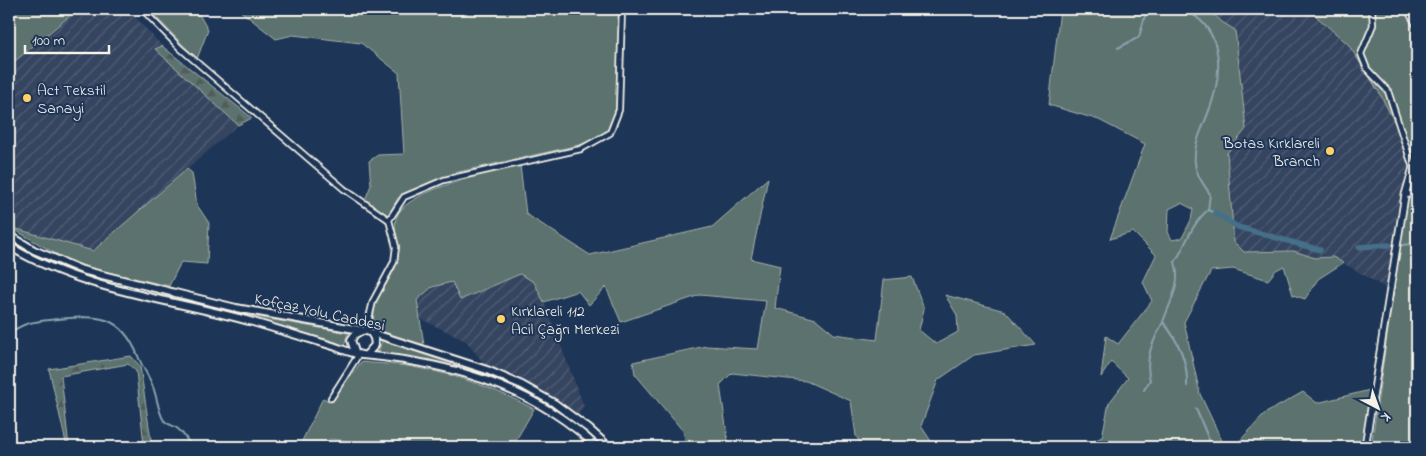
<svg xmlns="http://www.w3.org/2000/svg" width="1426" height="456" viewBox="0 0 1426 456" font-family="'Indie Flower',sans-serif">
<defs>
<pattern id="industrial-furrows" width="10" height="10" patternUnits="userSpaceOnUse" patternTransform="scale(1.25)"><rect width="10" height="10" fill="#344460"/><path d="M-1 1l2-2M0 10L10 0M9 11l2-2" fill="none" stroke="#525f77"/></pattern>
<pattern id="forest-firs" width="22" height="20" patternUnits="userSpaceOnUse" patternTransform="scale(1.25)"><rect width="22" height="20" fill="#5b726e"/><path d="M5 1l3.5 6h-7zM16 11l3.5 6h-7z" fill="#515b58"/></pattern>
</defs>
<rect width="100%" height="100%" fill="#1d3557"/>
<filter id="ink" filterUnits="userSpaceOnUse"><feTurbulence type="fractalNoise" baseFrequency=".02" numOctaves="2"/><feDisplacementMap in="SourceGraphic" scale="10" xChannelSelector="R" yChannelSelector="G"/><feConvolveMatrix kernelMatrix="1 2 1 2 8 2 1 2 1" color-interpolation-filters="sRGB"/></filter>
<g filter="url(#ink)">
<!-- industrial -->
<path fill="url(#industrial-furrows)" d="M78 9H128L162 46 156 50 238 125 93 251 9 227V66Z
M1208 9H1312L1318 18 1348 44 1379 92 1405 143 1410 168 1402 199 1387 289 1333 257 1315 258 1294 251 1244 252 1234 242 1227 153 1246 129 1235 30 1222 22Z
M520 273 534 282 544 302 584 406 578 415 546 394 485 365 466 341 419 318 417 300 432 287 452 282 460 300Z"/>
<!-- green -->
<path fill="#5b726e" stroke="#a8b2ab" fill-rule="evenodd" d="M9 9H78L9 66Z
M148 9H196L208 30 197 59Z
M238 9H619C619 36 624 112 606 131 600 138 587 142 579 145L454 173 398 198 388 216 365 200 371 185 369 161 378 155 404 154 399 73 361 43 293 35 276 39Z
M1060 9H1208L1222 22 1235 30 1246 129 1227 153 1234 242 1244 252 1294 251 1315 258 1333 257 1343 263 1318 279 1305 299 1293 295 1284 266 1276 270 1268 280 1233 269 1211 271 1184 322 1200 394 1225 447H1090V443L1102 437 1109 403 1128 378 1111 362 1101 377 1106 336 1118 344 1152 301 1143 282 1156 255 1133 232 1110 239 1145 144 1099 120 1049 105ZM1181 203 1193 209 1191 220 1182 238 1172 240 1168 232 1169 209Z
M1312 9H1404L1417 31V152L1409 164 1405 143 1379 92 1348 44 1318 18Z
M520 165 526 214 590 255 712 227 768 178 751 259 780 266 775 308 816 319 834 334 877 340 884 280 912 277 924 309 919 330 936 344 958 332 957 315 945 295 1005 311 1036 345 974 355 938 380 921 426 935 447H863L856 436 851 401 806 381 732 373 720 385 729 447H687L683 431 635 374 633 362 706 346 758 349 766 301 700 295 621 322 606 287 589 305 578 291 544 302 534 282 520 274 460 300 452 282 432 287 417 300 424 345 373 330C374 321 373 311 375 303 380 289 393 277 397 263 402 247 390 228 398 214 411 189 492 172 520 165Z
M187 169 192 173 197 205 209 223 207 264 181 262 169 286 95 269 68 261 10 227 93 251Z
M1417 195V447H1371L1407 197Z
M239 314 348 333 344 346Z
M382 340 464 367 378 353Z
M361 362C380 364 399 364 418 368 459 375 498 390 534 409L512 447H384L381 445 330 439 323 447H296L302 441 323 398 331 402Z
M1370 390 1362 447H1234L1266 413 1303 392 1317 403Z"/>
<!-- forest -->
<path fill="url(#forest-firs)" stroke="#a8b2ab" d="M162 46 252 118 238 125 155 49Z
M131 356 140 366 152 447H142L144 445 136 371 128 364 61 376 69 447H67L49 369Z"/>
<g fill="none" stroke-linecap="round" stroke-linejoin="round">
<!-- stream -->
<path stroke="#8aa3ae" stroke-width="2" d="M1183 9C1227 29 1223 77 1207 116 1201 131 1193 146 1195 163 1196 175 1204 185 1210 194L1208 210C1191 224 1186 245 1175 262 1182 283 1170 302 1163 322 1178 340 1188 361 1187 386
M1118 48 1139 37 1147 9
M1208 210 1215 213
M1402 245 1412 244 1417 246
M9 335C22 321 40 321 58 319 98 315 121 314 138 356 142 367 149 376 153 387 157 397 158 410 163 419 167 426 173 424 178 429 184 434 188 441 192 447
M1144 390 1150 380C1144 358 1153 341 1163 322
M1196 409 1212 447"/>
<!-- canal -->
<path stroke="#446f88" stroke-width="5.5" d="M1215 213 1238 227 1320 250
M1359 247 1389 245"/>
<!-- minor casing -->
<g stroke="#f4f1e8" stroke-width="8">
<path id="minor" d="M142 9 180 48 316 165 344 189 389 220
M1372 9 1373 25 1361 54 1367 69 1388 91 1413 168
M1407 9 1417 26
M1405 195 1417 193
M366 331 373 301 394 262 396 247 389 220 404 197 444 180 581 149 610 133 619 110 622 9
M331 398 359 354"/>
</g>
<!-- tertiary casing -->
<g stroke="#f4f1e8" stroke-width="9">
<path id="tertiary" d="M1365 447 1405 195 1413 168 1417 161"/>
</g>
<!-- secondary casing -->
<g stroke="#f4f1e8" stroke-width="10">
<path id="secondary" d="M9 235 34 250 82 270 236 308 366 331 487 370 522 385 554 403 589 429 609 447
M9 246C82 291 172 299 253 322 280 330 307 338 333 346 342 349 353 354 362 355 447 362 534 387 597 447
M355 352 351 340 355 334 362 331
M367 354 375 345 374 338 371 333"/>
</g>
<!-- minor -->
<use href="#minor" stroke="#1d3557" stroke-width="4.5"/>
<!-- tertiary -->
<use href="#tertiary" stroke="#1d3557" stroke-width="5.5"/>
<!-- secondary -->
<use href="#secondary" stroke="#1d3557" stroke-width="6"/>
</g>
</g>
<!-- markers -->
<g fill="#ffd166" stroke="#1d3557" stroke-width="2">
<circle cx="27" cy="98" r="5"/>
<circle cx="1330" cy="151" r="5"/>
<circle cx="501" cy="319" r="5"/>
</g>
<g text-anchor="middle" stroke-width="4" stroke-linejoin="round" paint-order="stroke">
<!-- poi labels -->
<g font-size="16" fill="#f4f1e8" stroke="#1d3557" text-anchor="start">
<text x="37" y="95">Act Tekstil<tspan x="37" dy="18">Sanayi</tspan></text>
<text x="1320" y="148" text-anchor="end">Botas Kırklareli<tspan x="1320" dy="18">Branch</tspan></text>
<text x="511" y="316">Kırklareli 112<tspan x="511" dy="18">Acil Çağrı Merkezi</tspan></text>
</g>
<!-- street labels -->
<g font-size="16" fill="#f4f1e8" stroke="#1d3557">
<text transform="translate(320 311) rotate(12)" y="6">Kofçaz Yolu Caddesi</text>
</g>
</g>
<!-- margin -->
<rect width="1426" height="456" fill="none" stroke="#1d3557" stroke-width="30"/>
<rect x="15" y="15" width="1396" height="426" fill="none" stroke="#f4f1e8" stroke-width="2" filter="url(#ink)"/>
<!-- north arrow -->
<g transform="translate(1378 408) rotate(139)" stroke="#1d3557" stroke-width="4" paint-order="stroke">
<path d="M0-4L9 19L0 12L-9 19Z" fill="#f4f1e8"/>
<text y="-8" font-size="14" font-weight="bold" text-anchor="middle" fill="#f4f1e8">K</text>
</g>
<!-- scale -->
<path d="M25 45v8h84v-8" fill="none" stroke="#f4f1e8" stroke-width="2.5"/>
<text x="32" y="45" font-size="15" fill="#f4f1e8" stroke="#1d3557" stroke-width="4" paint-order="stroke">100 m</text>
</svg>
